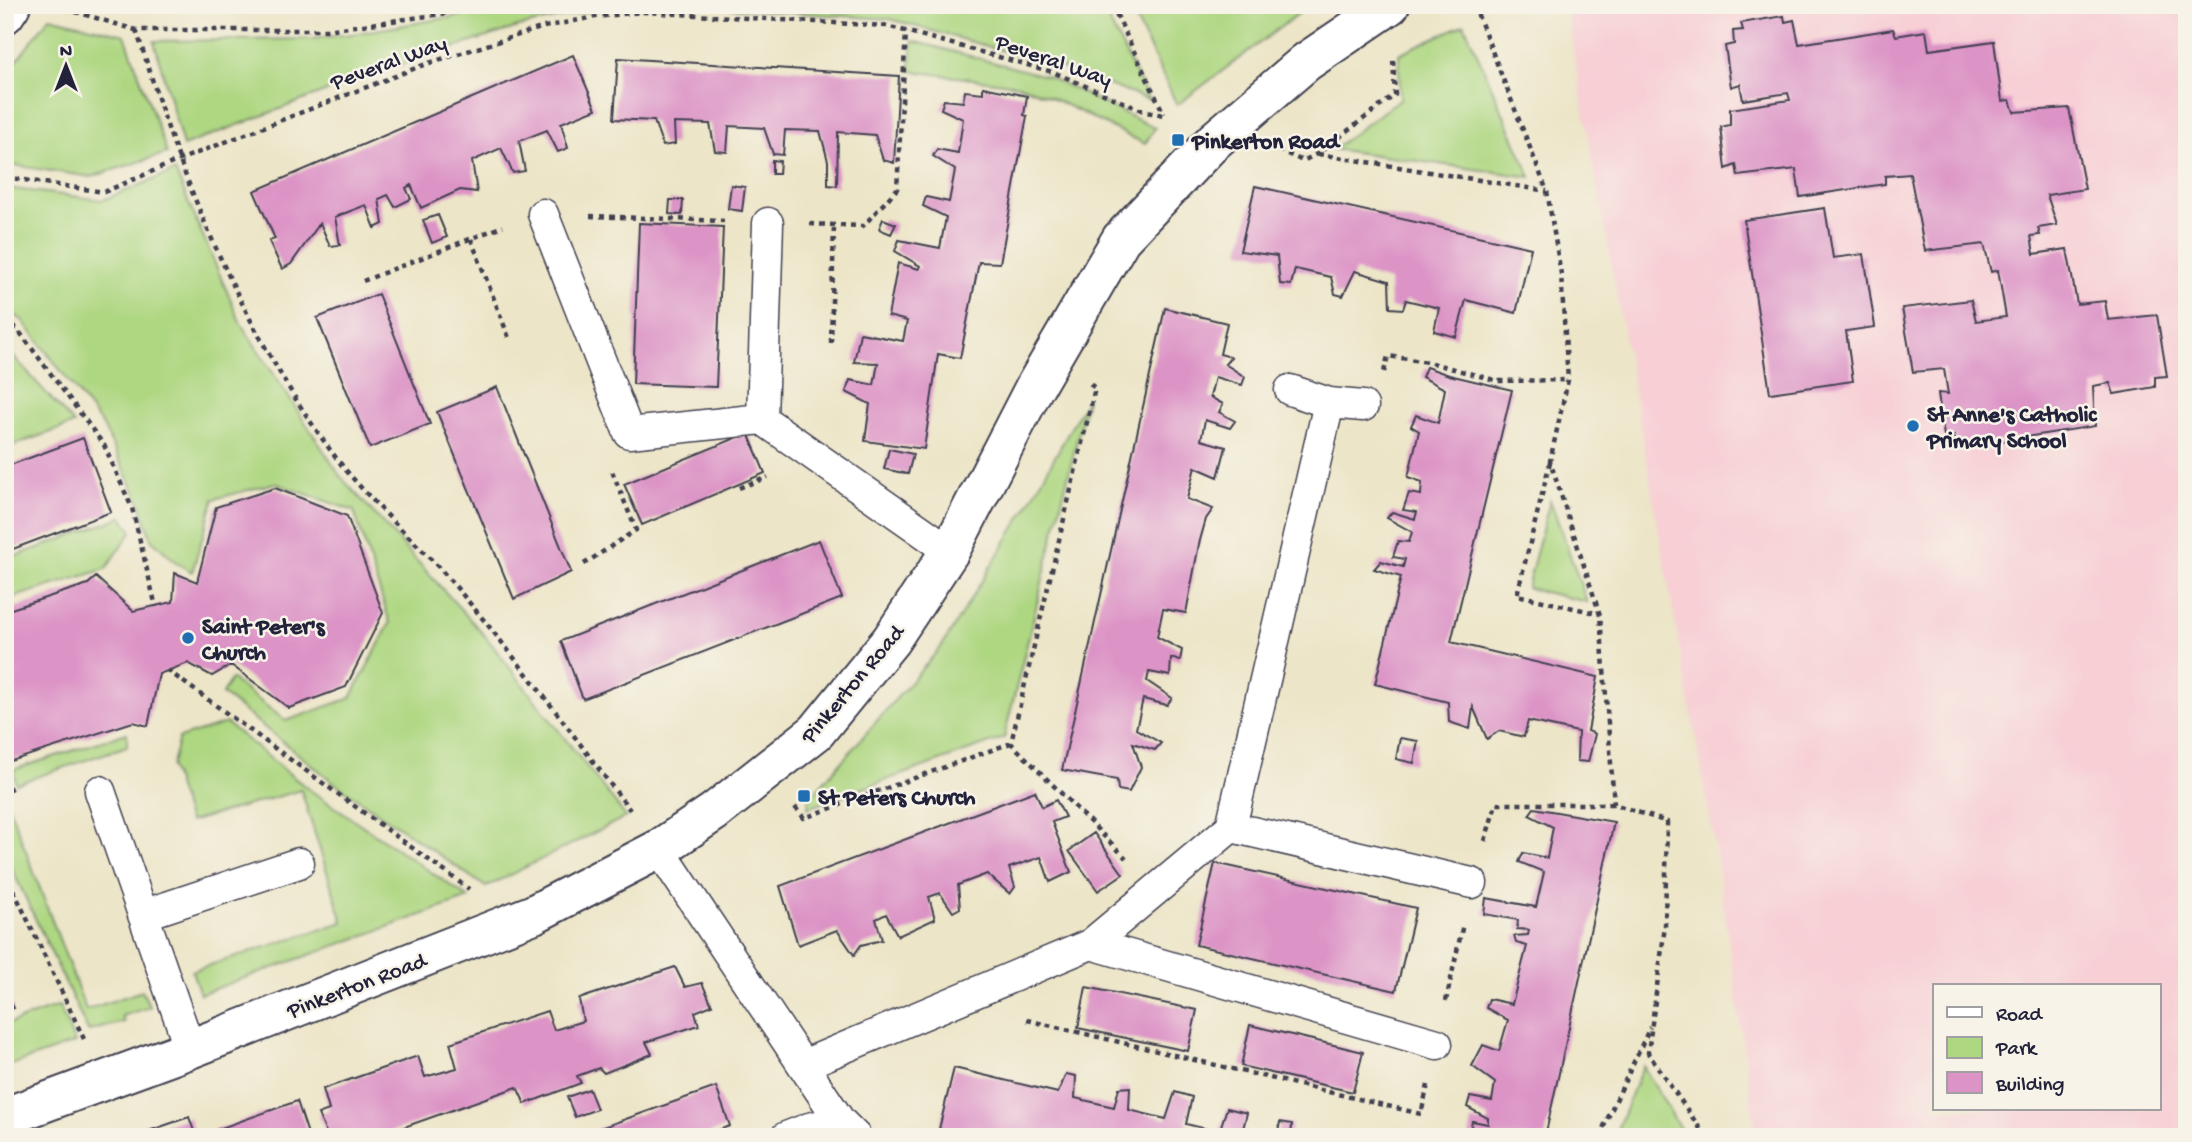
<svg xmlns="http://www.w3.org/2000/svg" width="2192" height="1142" viewBox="0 0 2192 1142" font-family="'Gochi Hand',sans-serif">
<rect width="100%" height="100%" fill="#f7f3e8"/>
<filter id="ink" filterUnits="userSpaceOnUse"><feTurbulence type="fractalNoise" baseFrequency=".0143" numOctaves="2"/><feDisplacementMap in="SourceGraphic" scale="14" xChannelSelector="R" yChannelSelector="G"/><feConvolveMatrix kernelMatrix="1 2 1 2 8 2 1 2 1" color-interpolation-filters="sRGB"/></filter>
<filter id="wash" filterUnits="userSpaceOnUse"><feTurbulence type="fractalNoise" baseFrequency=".00686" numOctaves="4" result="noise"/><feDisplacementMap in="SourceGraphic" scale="28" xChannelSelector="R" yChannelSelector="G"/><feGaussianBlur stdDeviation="1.57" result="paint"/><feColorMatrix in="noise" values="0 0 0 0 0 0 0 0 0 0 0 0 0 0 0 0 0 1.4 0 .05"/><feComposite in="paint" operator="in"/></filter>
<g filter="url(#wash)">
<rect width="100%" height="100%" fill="#ece5c7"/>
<!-- built -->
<path fill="#f7cfd5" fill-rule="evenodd" d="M1565 5H2187V1120L2184 1137H1837L1755 1131 1715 846ZM1935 986H2159V1109H1935Z"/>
<!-- green -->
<path fill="#aed781" stroke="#687c5e" stroke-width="2" d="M500 5H617L518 27 369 75 183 146 154 41 311 39 352 34 475 13Z
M646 5H1101L1149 100 1054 65 890 19 695 6Z
M1129 5H1310L1177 105Z
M50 17 125 35 167 153 91 177 5 164V76Z
M1464 24 1531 177 1333 149 1400 99 1399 54Z
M913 41 1049 77 1155 128 1145 144 1048 96 1019 85 910 71Z
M175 171 241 324 341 477 485 636 626 817 486 887 336 784 222 694 231 679 286 721 351 698 390 623 354 511 275 483 214 499 192 572 177 563 151 539 140 502 103 426 22 320 5 308V188L103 200Z
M5 347 74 424 5 448Z
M1087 399 1004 738 808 808 809 799 942 646 1026 509Z
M1550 500 1587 602 1527 588Z
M122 517 132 531 106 569 5 600V560Z
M226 723 307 788 469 898 200 994 192 971 343 922 301 790 189 822 171 767 179 738Z
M127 733V746L16 784 13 770Z
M5 796 86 1010 142 991 150 1007 122 1016 124 1022 88 1031 5 854Z
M59 1006 75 1043 5 1067V1025Z
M1643 1066 1685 1137H1614Z"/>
<g id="blocks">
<!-- building -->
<path fill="#dc93c6" d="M1784 16 1785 22 1794 20 1799 44 1893 29 1896 36 1926 31 1929 50 1994 41 2002 101 2010 100 2014 112 2069 108 2085 189 2047 195 2057 225 2038 228 2040 235 2031 236 2034 254 2067 249 2077 304 2105 301 2108 320 2157 315 2167 376 2155 377V387L2114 394 2110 383 2093 386 2095 426 1957 448 1954 436H1944L1938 393 1948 394 1944 369 1913 372 1902 308 1971 300 1976 321 2006 317 1998 270 1991 272 1984 244 1925 251 1910 174 1885 176V184L1800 197 1796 169 1738 176 1736 165 1726 169 1721 127 1730 125V109L1790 100 1788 93 1743 100 1740 84 1731 87 1725 46 1734 44 1733 31 1743 30 1741 23Z
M573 55 596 109 561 123 568 148 558 152 547 130 519 141 525 171 513 173 501 148 472 161 477 192 460 190 421 208 411 185 406 188 411 199 395 207 388 195 379 199 383 224 375 228 366 205 335 217 340 245 330 246 320 223 291 264 282 269 269 241 275 239 254 191Z
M618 58 899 76 894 163 883 160 875 135 838 132 837 186 828 185V161L820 131 785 130 783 155 773 154 764 128 729 126 727 152 715 151 710 124 674 123 675 144 663 146 654 121 614 119Z
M983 87 1027 96 1024 115 1027 116 1000 263 979 262 960 358 938 354 924 449 865 441 870 404 846 392 850 380 874 385 878 363 854 362 860 333 903 341 907 321 888 316 898 263 919 269 920 266 895 251 899 240 940 248 946 217 923 206 926 197 949 202 955 170 933 156 937 149 958 153 963 119 941 109 944 100 963 102 965 91 983 93Z
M772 160 780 161 779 174H772Z
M731 185 745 187 742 211 728 209Z
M1255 186 1531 248 1516 313 1466 300 1456 337 1434 331 1439 308 1406 300 1403 309 1390 308 1389 281 1355 271 1343 296 1335 294 1331 277 1295 269 1291 285 1280 284 1277 256 1240 251Z
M670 200H683L682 215 669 214Z
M1825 208 1833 258 1864 254 1875 327 1846 331 1853 381 1770 393 1744 220Z
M438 215 447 237 432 243 423 220Z
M883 219 896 224 891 234 879 229Z
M639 223 723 227 716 387 633 384Z
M378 294 430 424 370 448 317 318Z
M1165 308 1227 323 1220 354 1231 357 1225 364 1245 377 1242 385 1215 377 1210 397 1223 404 1219 412 1235 421 1230 428 1205 420 1201 440 1226 447 1218 477 1195 467 1187 499 1213 509 1206 519 1199 544 1186 613 1163 609 1157 637 1182 650 1180 661 1171 658 1170 676 1149 672 1147 681 1172 698 1167 705 1143 699 1136 729 1161 743 1155 750 1133 743 1141 767 1129 792 1118 790 1117 780 1062 770Z
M1426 367 1449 375 1512 390 1451 642 1598 677 1588 731 1595 734 1588 762 1577 761 1578 732 1528 721 1524 737 1499 731 1487 739 1473 707 1470 729 1449 722 1448 702 1375 684 1401 577 1374 569 1381 561 1403 567 1405 559 1393 557 1398 541 1409 542 1412 532 1387 518 1392 512 1415 519 1417 512 1403 510 1409 493 1421 495 1422 482 1408 477 1419 431 1411 426 1416 415 1438 423 1445 389 1422 377Z
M497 387 571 572 514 599 437 412Z
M748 433 765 473 642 525 624 484Z
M83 438 111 512 5 552V467Z
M889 449 913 454 908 474 884 469Z
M275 488 347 516 383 613 346 687 289 708 231 665 212 676 188 663 159 674 148 726 133 722 5 763V611L88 584 96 577 133 611 173 602 175 573 197 582 216 507Z
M819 540 842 598 583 699 561 641Z
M1400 738 1418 741 1414 763 1396 759Z
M1035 791 1042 807 1056 800 1065 817 1052 822 1071 872 1050 882 1041 857 1009 868 1015 887 1010 894 987 874 958 885 960 908 953 912 940 893 929 897 935 919 898 936 886 914 876 919 882 940 861 945 854 955 837 930 798 945 780 886Z
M1534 808 1614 822 1545 1137H1469L1472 1121 1488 1124V1118L1467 1107 1470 1097 1492 1101 1495 1083 1472 1066 1483 1045 1499 1051 1508 1020 1486 1008 1489 999 1512 1004 1527 946 1516 943 1514 936 1528 935 1529 930 1517 929 1518 920 1484 914 1486 898 1536 907 1544 872 1519 862 1523 853 1547 858 1553 827 1529 815Z
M1094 833 1123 874 1098 891 1069 851Z
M1215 863 1416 908 1396 991 1196 945Z
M675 967 685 987 702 983 712 1005 695 1012 699 1025 646 1042 652 1054 604 1073 599 1068 577 1076 581 1083 525 1104 517 1087 376 1137H328L318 1114 329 1110 323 1089 418 1056 425 1077 457 1068 450 1043 547 1011 554 1030 583 1021 579 999Z
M1086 987 1197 1010 1188 1051 1078 1028Z
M5 991 14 1008 5 1012Z
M1250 1025 1363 1052 1353 1092 1241 1066Z
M954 1068 1058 1093 1066 1074 1076 1076 1075 1098 1114 1107 1119 1088 1130 1087 1129 1110 1166 1119 1175 1092 1192 1097 1186 1124 1219 1132 1227 1108 1247 1113 1241 1137H972L939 1129Z
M716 1087 730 1126 699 1137H575Z
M589 1089 597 1109 575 1117 567 1097Z
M297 1101 309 1137H199V1136Z
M189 1117 196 1137H134V1136Z
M1280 1122 1292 1124 1291 1137H1277Z"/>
</g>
</g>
<g filter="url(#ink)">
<use href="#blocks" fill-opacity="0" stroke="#403f50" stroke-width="2"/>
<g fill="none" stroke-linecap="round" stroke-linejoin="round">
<!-- lane casing -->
<g stroke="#403f50" stroke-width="33">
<path id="lane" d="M543 214 629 433 762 419 950 551
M1290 390 1329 403 1363 406
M762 419 768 223
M100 791 190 1049
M1231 827 1472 883
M659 849 840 1121 856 1137
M143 915 299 863
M1091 944 1437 1044
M803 1065 1091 944 1231 827 1329 403
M786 1137 809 1128 840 1121"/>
</g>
<!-- street casing -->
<g stroke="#403f50" stroke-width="42">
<path id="street" d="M5 14 11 5
M5 1117 190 1049 534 914 659 849 714 812 816 732 891 640 950 551 1034 388 1121 239 1214 141 1306 62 1390 5"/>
</g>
<!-- path -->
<path stroke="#403f50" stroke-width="4.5" stroke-dasharray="5 5" stroke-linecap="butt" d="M1112 5 1164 114
M1474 5 1547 191 1561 274 1568 380 1550 461 1600 615 1614 804 1667 822 1665 926 1648 1053 1706 1137
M56 6 136 30H327L442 14 474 5
M136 30C151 73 163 118 180 161 219 263 267 363 331 451 364 496 406 532 443 572 510 648 569 730 630 810
M1278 150 1303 161 1317 154 1395 95 1393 59
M1318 154 1547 191
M5 177 104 192 179 160 426 64 544 27 595 17 643 12 887 26 1053 72 1146 112 1164 115
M590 216 724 221
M810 224 863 226 897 189 906 32
M471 239 509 338
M363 281 503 226
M5 319 18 330 104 445 132 508 156 607
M831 343 834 225
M1384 372 1388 356 1428 362 1498 381 1568 380
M1090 384 1095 388 1011 743 1126 858
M1550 462 1517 595 1600 614
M739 488 768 477
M584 564 636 530 612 471
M167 670 469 889
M5 777 11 792
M795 807 804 818 1011 743
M1485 841 1496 804H1614
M5 872 84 1039
M1446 1001 1463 924
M1027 1020 1421 1114 1428 1085
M1599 1137 1650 1027"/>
<!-- lane -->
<use href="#lane" stroke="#fff" stroke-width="30"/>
<!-- street -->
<use href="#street" stroke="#fff" stroke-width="38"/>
</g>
</g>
<!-- markers -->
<g fill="#1f6fb2" stroke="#f7f3e8" stroke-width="2.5">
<rect x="1171" y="133" width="14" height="14" rx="3.5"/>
<circle cx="1913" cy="426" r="7"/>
<circle cx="188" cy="638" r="7"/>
<rect x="797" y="789" width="14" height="14" rx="3.5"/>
</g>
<g text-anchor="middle" stroke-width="5" stroke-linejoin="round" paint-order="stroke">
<!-- street labels -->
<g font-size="23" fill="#22223b" stroke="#f7f3e8">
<text transform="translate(1054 59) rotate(19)" y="8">Peveral Way</text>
<text transform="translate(388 61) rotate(-20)" y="8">Peveral Way</text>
<text transform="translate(851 683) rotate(-50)" y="8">Pinkerton Road</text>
<text transform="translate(356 984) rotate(-21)" y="8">Pinkerton Road</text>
</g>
<!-- poi labels -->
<g font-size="23" font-weight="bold" fill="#22223b" stroke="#f7f3e8" text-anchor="start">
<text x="1192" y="148">Pinkerton Road</text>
<text x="1927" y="421">St Anne's Catholic<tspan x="1927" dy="26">Primary School</tspan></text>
<text x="202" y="633">Saint Peter's<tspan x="202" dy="26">Church</tspan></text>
<text x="818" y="804">St Peters Church</text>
</g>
</g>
<!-- margin -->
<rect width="2192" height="1142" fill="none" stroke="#f7f3e8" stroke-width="28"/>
<!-- legend -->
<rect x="1933" y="984" width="228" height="126" fill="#f7f3e8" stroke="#a29fa3" stroke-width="2"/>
<rect x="1947" y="1007" width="35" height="10" fill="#ffffff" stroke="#a29fa3" stroke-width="2"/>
<text x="1996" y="1020" font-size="21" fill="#22223b">Road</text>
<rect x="1947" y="1037" width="35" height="21" fill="#aed781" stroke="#a29fa3" stroke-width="2"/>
<text x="1996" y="1054" font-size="21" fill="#22223b">Park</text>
<rect x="1947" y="1072" width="35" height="21" fill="#dc93c6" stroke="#a29fa3" stroke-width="2"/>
<text x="1996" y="1090" font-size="21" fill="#22223b">Building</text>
<!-- north arrow -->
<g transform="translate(66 66)" stroke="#f7f3e8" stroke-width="5" paint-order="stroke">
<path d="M0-5L12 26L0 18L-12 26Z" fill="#22223b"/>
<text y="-10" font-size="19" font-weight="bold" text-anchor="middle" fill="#22223b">N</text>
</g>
</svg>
